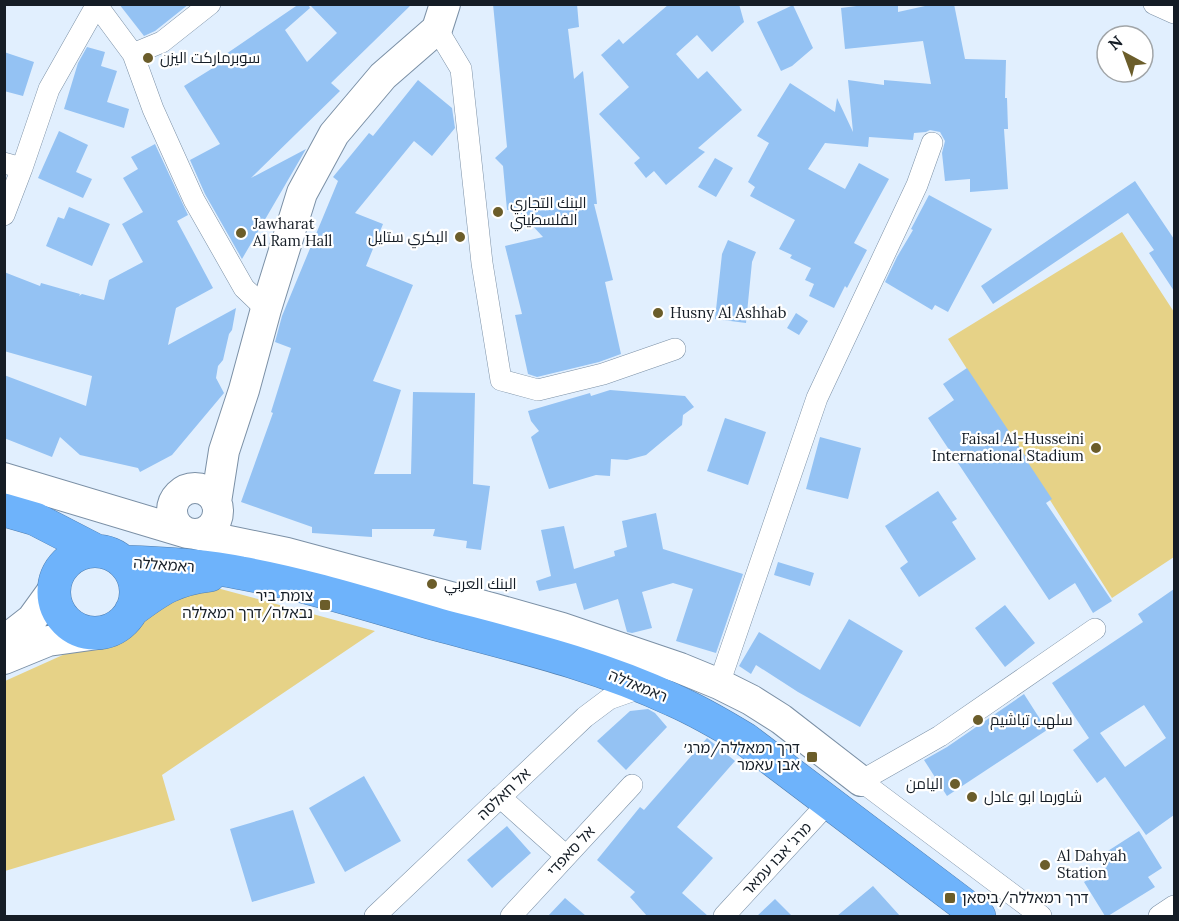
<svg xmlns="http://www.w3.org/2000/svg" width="1179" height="921" viewBox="0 0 1179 921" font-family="Lora,Cairo,'Noto Sans Hebrew',serif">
<rect width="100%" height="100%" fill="#e1effe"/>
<!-- green -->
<path fill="#e6d287" d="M1122 232 1174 312V557L1112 598 948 339Z
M217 588 375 631 162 775 175 820 5 871V681L85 645 126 635 178 597Z"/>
<!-- building -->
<path fill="#94c2f3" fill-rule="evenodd" d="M119 4H189L155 31 144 36Z
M299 4H308L310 8 285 30 307 62 337 33 309 4H412L331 83 340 91 251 178 306 149 242 259 205 194 190 160 220 144 184 86 229 58 226 54Z
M493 4H577L579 27 568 29 574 79 583 71 597 204H594L613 280 605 282 621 354 599 362 537 377 528 374 515 315 522 314 505 246 543 237 517 209 507 210 503 166 495 158 507 147Z
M669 4H739L744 22 712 52 697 35 676 54 698 79 707 71 742 110 698 148 705 152 666 185 654 171 646 178 634 163 640 158 599 114 629 87 601 55 619 39 623 44Z
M872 4H898V12L934 4H954L965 59 1006 60 1005 98H1007L1008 129H1004L1008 189 970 192V179L945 181 942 153 945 141 940 132 930 130 926 132 914 133 913 140 869 137 868 147 825 143 808 169 845 189 859 163 889 179 854 243 867 250 847 288 845 286 834 308 809 296 814 284 805 280 811 268 790 258 792 255 779 249 795 220 750 196 755 187 748 182 769 143 757 136 790 83 835 112 837 98 853 132 848 80 884 85V80L931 84 923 41 845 49 841 8Z
M793 5 813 48 792 66 781 71 757 22Z
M87 47 105 52 101 66 117 71 107 102 129 109 124 128 64 109 78 63Z
M4 52 34 62 23 96 4 91Z
M418 80 452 108 455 128 432 156 414 141 355 213 383 224 366 266 413 285 373 381 401 390 374 474H411L413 392 475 393 473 484 490 486 481 550 466 548 467 541 433 536 435 529H372V537L312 533V527L241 502 273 413 271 412 291 348 275 342 282 316 338 181 333 177 369 133 373 136Z
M59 131 88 145 76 172 92 179 83 198 38 178Z
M155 144 188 215 177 221 213 288 176 308 168 345 236 308 232 330 229 334 223 360 218 366 216 378 224 393 172 455 140 472 138 468 80 455 60 437 52 457 4 438V375L86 406 92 376 4 351V272L40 286 41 283 80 294 79 296 82 294 104 300 109 280 143 262 122 224 143 212 123 178 138 169 131 157Z
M715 158 733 168 716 197 698 187Z
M1135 181 1174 239V291L1149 253 1154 250 1128 213 993 304 981 286Z
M929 195 992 229 948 312 935 305 932 310 885 282 897 257 913 230 911 229Z
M69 207 110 224 92 266 46 246 58 217 64 219Z
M728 240 756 252 752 262 746 323 715 319 722 254Z
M796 313 808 321 799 335 787 328Z
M967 368 1028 460 1027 461 1052 499 1046 503 1112 601 1093 613 1075 583 1049 600 928 418 954 400 943 384Z
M610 390 685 396 694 407 683 415 682 425 646 455 627 460 611 459 610 476 596 475 549 489 531 437 539 431 531 421 528 411 590 393 591 396Z
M725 418 766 432 748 485 707 471Z
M820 437 861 448 848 499 806 489Z
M938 491 957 519 952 522 976 559 919 597 900 568 908 562 885 526Z
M656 513 663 549 743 574 716 653 676 641 693 589 673 583 642 592 652 628 632 633 627 632 618 599 584 610 576 583 539 591 536 581 551 576 541 530 564 526 574 569 615 556 614 551 627 547 622 521Z
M778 562 814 573 810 586 774 575Z
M1174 589V815L1146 835 1105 777 1097 783 1073 750 1089 738 1052 683 1143 622 1138 614ZM1144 705 1166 738 1125 767 1100 733Z
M1005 605 1035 643 1005 667 975 628Z
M849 619 903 651 860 727 798 692 756 665 751 674 739 666 759 632 820 670Z
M1024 694 1047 730 947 796 924 760 947 747Z
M648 709 655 713 667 727 626 770 597 741 630 711Z
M707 738 735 761 677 827 713 858 682 893 708 916H647L630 897 635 892 597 860 640 807 644 810Z
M364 776 401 841 345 872 309 808Z
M293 810 315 883 252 902 230 829Z
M507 826 531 853 492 888 467 860Z
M1139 831 1162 868 1148 877 1155 887 1108 916H1105L1084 882 1107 867 1100 856Z
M873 886 900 916H837Z
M565 898 586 916H548Z
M775 899 792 916H757Z"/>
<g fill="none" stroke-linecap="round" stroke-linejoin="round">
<!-- street casing -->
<g stroke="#7b90a6" stroke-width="22">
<path id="street" d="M96 4 133 54 153 109 194 200 244 288 266 309
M1154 4 1174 13
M437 29 461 69 482 263 501 380 538 390 603 374 675 349
M133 54 162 42 210 4
M4 163 22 168 49 89 96 6
M4 215 22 168
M719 684 817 398 917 185 932 143
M500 797 566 856
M375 916 585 717 609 699 643 687
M511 916 632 785
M724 916 829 802
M1041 916 861 781 940 736 1095 629
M1159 916 1174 906"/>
</g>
<!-- secondary casing -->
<g stroke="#7b90a6" stroke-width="32">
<path id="secondary" d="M4 478 187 533
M172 511a23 23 0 1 1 46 0a23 23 0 1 1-46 0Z
M216 502 224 451 244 390 266 309 302 193 334 134 383 76 437 29 445 4
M195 534 287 553 495 609 562 628 680 668 719 684 751 700 781 719 861 781
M4 641 32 619 53 590
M4 659 48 641 98 634"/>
</g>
<!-- highway casing -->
<g stroke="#4f7eb0" stroke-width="34">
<path id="highway" d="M4 510 35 519 97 551
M54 592a41 41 0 1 1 82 0a41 41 0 1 1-82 0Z
M123 562C163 563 202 565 241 573 308 585 373 606 439 625 518 646 599 665 673 700 698 711 722 725 745 739L979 916
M131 611C159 590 174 579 210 575"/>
</g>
<!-- street -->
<use href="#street" stroke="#fff" stroke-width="21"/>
<!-- secondary -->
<use href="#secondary" stroke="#fff" stroke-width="30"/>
<!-- highway -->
<use href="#highway" stroke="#6eb3fb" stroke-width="33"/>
</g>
<!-- markers -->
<g fill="#6b5d2a" stroke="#fff" stroke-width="2">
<circle cx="148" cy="58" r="6"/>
<circle cx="498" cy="212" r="6"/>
<circle cx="241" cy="233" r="6"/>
<circle cx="460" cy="237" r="6"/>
<circle cx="658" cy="313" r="6"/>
<circle cx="1096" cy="448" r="6"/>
<circle cx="432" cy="584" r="6"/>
<rect x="319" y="599" width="12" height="12" rx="3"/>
<circle cx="978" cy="720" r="6"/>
<rect x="806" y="751" width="12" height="12" rx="3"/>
<circle cx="955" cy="784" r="6"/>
<circle cx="972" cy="797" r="6"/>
<circle cx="1045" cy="865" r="6"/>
<rect x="944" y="892" width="12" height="12" rx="3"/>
</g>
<g text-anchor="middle" stroke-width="4.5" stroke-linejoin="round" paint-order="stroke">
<!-- poi labels -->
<g font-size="15" fill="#151d26" stroke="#fff" text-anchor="start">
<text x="160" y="63">سوبرماركت اليزن</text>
<text x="510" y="208">البنك التجاري<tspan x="510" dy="17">الفلسطيني</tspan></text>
<text x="253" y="229">Jawharat<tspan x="253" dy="17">Al Ram Hall</tspan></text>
<text x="448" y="242" text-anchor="end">البكري ستايل</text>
<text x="670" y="318">Husny Al Ashhab</text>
<text x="1084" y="444" text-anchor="end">Faisal Al-Husseini<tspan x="1084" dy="17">International Stadium</tspan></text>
<text x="444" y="589">البنك العربي</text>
<text x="313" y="601" text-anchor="end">צומת ביר<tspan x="313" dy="17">נבאלה/דרך רמאללה</tspan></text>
<text x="990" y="725">سلهب تباشيم</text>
<text x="800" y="753" text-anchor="end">דרך רמאללה/מרג׳<tspan x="800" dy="17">אבן עאמר</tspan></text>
<text x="943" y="789" text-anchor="end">اليامن</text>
<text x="984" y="802">شاورما ابو عادل</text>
<text x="1057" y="861">Al Dahyah<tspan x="1057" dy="17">Station</tspan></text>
<text x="962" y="903">דרך רמאללה/ביסאן</text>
</g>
<!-- street labels -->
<g font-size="15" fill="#151d26" stroke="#fff">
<text transform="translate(164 565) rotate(4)" y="5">ראמאללה</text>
<text transform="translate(638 686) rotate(22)" y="5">ראמאללה</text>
<text transform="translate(504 794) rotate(-44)" y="5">אל חאלסה</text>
<text transform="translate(571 851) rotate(-47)" y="5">אל סאפדי</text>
<text transform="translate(777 859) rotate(-47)" y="5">מרג' אבו עמאר</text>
</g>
</g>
<!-- border -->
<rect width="1179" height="921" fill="none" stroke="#151d26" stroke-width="12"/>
<!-- north arrow -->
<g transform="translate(1125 54) rotate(319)"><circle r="28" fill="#ffffff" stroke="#a1a5a8" stroke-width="1.5"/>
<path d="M0-4.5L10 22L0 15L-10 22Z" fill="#6b5d2a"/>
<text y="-9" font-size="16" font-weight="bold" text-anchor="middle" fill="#151d26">N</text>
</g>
</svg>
